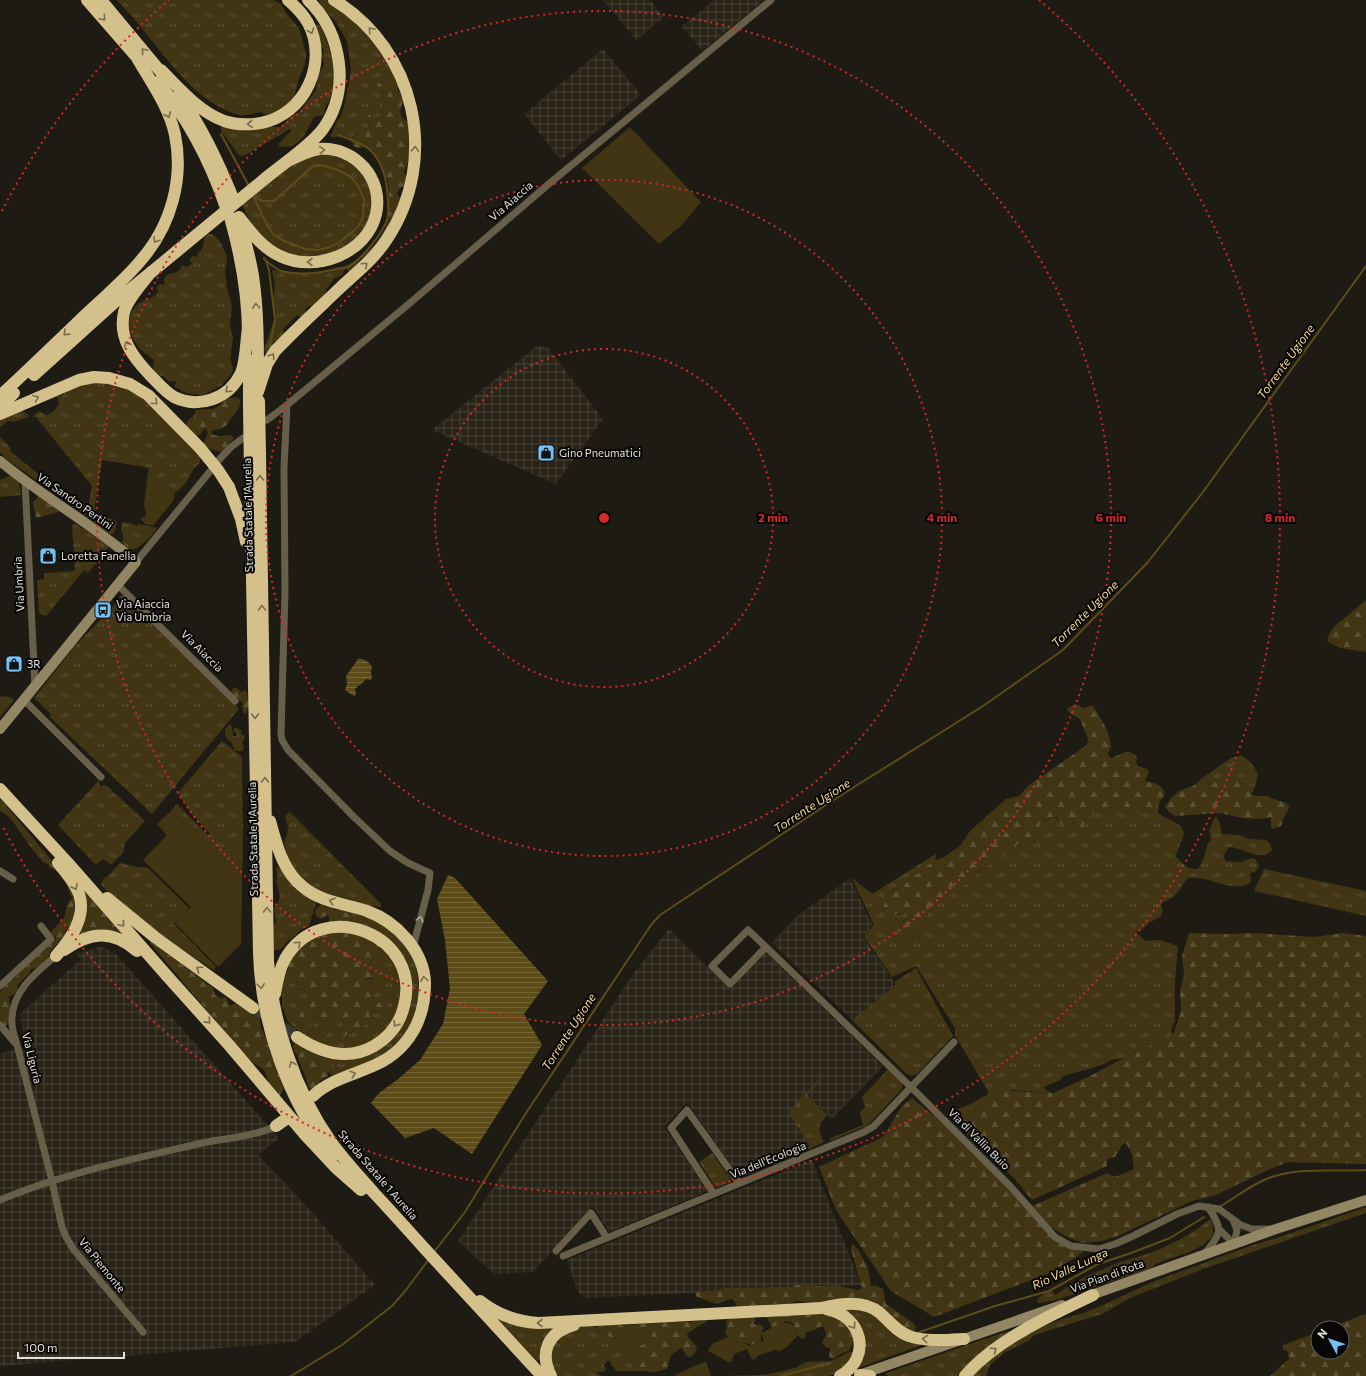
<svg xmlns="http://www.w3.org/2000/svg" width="1366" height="1376" viewBox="0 0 1366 1376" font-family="Commissioner,sans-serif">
<defs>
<pattern id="industrial-grid" width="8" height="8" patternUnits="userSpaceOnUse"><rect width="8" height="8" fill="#292417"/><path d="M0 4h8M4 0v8" fill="none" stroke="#484438"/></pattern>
<pattern id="grass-tufts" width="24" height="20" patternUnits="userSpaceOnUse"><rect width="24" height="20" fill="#413514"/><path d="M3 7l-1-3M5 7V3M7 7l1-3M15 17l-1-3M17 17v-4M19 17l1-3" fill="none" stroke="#5c5236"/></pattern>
<pattern id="forest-firs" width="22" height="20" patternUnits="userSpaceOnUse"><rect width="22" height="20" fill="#413514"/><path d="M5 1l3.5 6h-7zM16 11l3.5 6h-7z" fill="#5c5236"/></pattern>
<pattern id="water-rules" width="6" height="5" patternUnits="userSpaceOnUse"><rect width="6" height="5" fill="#5e4c18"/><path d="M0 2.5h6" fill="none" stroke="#756639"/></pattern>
</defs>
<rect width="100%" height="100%" fill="#1d1b13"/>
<!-- industrial -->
<path fill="url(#industrial-grid)" d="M603 0H650L664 17 636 40Z
M714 0H762L763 1 702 51 682 26Z
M603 49 641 95 561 160 524 114Z
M537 346 548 348 603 419 556 484 432 430Z
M850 878 873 926 863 936 896 985 852 1020 772 943 797 916Z
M669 929 730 989 765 952 883 1066 832 1119 808 1096 790 1114 812 1149 740 1178 687 1102 664 1127 708 1191 609 1232 593 1206 533 1272 494 1274 458 1241 633 974Z
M101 947 115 953 279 1138 258 1155 310 1210 375 1285 295 1342 0 1366V1054L25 1047 20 1014 80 960 76 953Z
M812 1160 861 1285 584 1298 577 1290 567 1260Z"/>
<!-- grass -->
<path fill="url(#grass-tufts)" d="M117 0H273L281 4 287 14 299 28 305 50 306 55 305 64 299 79 294 97 280 112 266 115 261 112C255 113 247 116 240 115 200 106 170 63 145 32 136 21 127 11 117 0Z
M319 0H327L346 13 387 57 399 86 397 89 394 85 382 90 385 93 379 101 383 115 378 119 370 114C370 132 367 129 353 136L351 141C345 134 340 135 333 138L331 136 334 127 337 121 340 118 344 107 351 70 347 41 336 22 322 7Z
M318 24 323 30 329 48 332 54 334 82 330 99 325 108 324 114 321 116H317L314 117C306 132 300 151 279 146V143L291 131 290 129 247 154 241 156 238 154 221 131V127L225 126 254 130 266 127H280L287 121 292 114H296L301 110 316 90 319 74 324 65 322 56 324 50 319 44 316 26Z
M312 154 344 157 364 173 372 198 370 219 356 238 334 254 302 258 272 248 250 222 242 205 293 163Z
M389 215 393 216C385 229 379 245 367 255 364 257 361 258 359 261 354 265 356 269 349 272L347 269 344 270 343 274 334 279 326 289V293L313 307 310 306 306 308 305 313 301 317 297 315 283 329 286 334 280 341C272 340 271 348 266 354L264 350 265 346 275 317 273 301 275 285 272 270C311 279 356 273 380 237 384 231 389 222 389 215Z
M208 234H213L215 236 221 243 226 254 227 261 225 271 227 288 232 306 230 324 233 338 230 359 233 367 232 373 222 385 203 395 186 393 175 387 176 381 170 382 163 376 158 375 154 371 153 369 154 360C148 355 141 351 137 345 128 335 125 314 137 305 142 300 153 299 158 292L157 286 160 284 164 285C165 283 164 281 164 279 166 273 174 273 178 272L182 265 186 267 192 264 189 260 193 256 198 257 197 255 203 247 204 238Z
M90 382H115L149 402 200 457V463C192 470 193 470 189 478 185 485 180 489 175 493L148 471 149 469 145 467 102 460 94 512 117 521 115 530 113 534H109L87 517V514L85 515 5 458 0 452V437L10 447 11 452 87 513 92 486 36 417H32L39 411 46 415C53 414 56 409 59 403L58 398 53 394 56 393 60 397 68 390Z
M19 409 30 416 14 422 8 421 0 427V420Z
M11 475 19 480 21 495 0 497V480Z
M122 522 134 524 136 526 139 524 157 528C150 538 131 562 121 541H123V533L121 532Z
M74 523 108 545 109 547 88 573 84 570 46 616 39 613 37 580 44 579V573L74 571 75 570 72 526Z
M123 594 127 596 238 708V710L152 814 50 717 51 714 34 698 75 646 120 599 119 597Z
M222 741 242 757 243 841 225 861 171 811 177 804 208 836 210 834 191 813 178 793Z
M1241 756C1249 758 1254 767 1258 774L1255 787 1226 777 1212 784 1201 779 1231 758Z
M99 780 100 787 106 785 145 821 125 843 123 853 111 865 103 859 96 865 58 825Z
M0 798 52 861C63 869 68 884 74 896L73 897 70 895 67 885 56 870C50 870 48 862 43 862 37 854 30 847 25 839 18 830 11 815 0 811Z
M1159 803 1158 813C1167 820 1190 824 1182 840 1180 845 1176 852 1176 857L1188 868 1198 869 1203 860 1208 844 1211 839 1209 830 1216 816 1220 824 1222 834 1238 835 1249 839 1266 840 1270 844 1272 850C1261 863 1244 848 1230 847 1226 851 1224 853 1224 858L1226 861 1242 862 1251 858 1255 859 1259 866 1255 872 1250 873 1251 882C1234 895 1207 874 1188 878 1182 884 1180 891 1174 896 1169 900 1165 900 1161 905L1163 910 1161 916 1149 923 1140 931 1137 930V933L1145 941 1160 940 1178 946 1175 983V1020L1171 1031 1173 1035 1124 1058 1111 1060 1102 1065 1063 1076 1060 1080 1044 1087 1046 1090 1053 1093 1011 1090 994 1096 987 1105 977 1108 962 1127C957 1120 953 1119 948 1114 955 1109 962 1108 969 1105 976 1101 980 1098 987 1095L988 1091 955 1035V1028L916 966 892 977 864 936 874 925 852 878 872 894 936 854 935 861 903 885 892 891 887 896 883 911 893 916 905 913 910 915 909 918 902 922 896 919 888 926 901 938 911 939 924 925 926 916 940 898 974 878C981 866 987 867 996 860 1004 854 1012 848 1019 842L1022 844H1035C1035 841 1034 839 1034 837 1035 827 1047 816 1057 818V820L1062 824 1073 819 1076 811 1079 810 1082 811 1072 824 1088 822 1096 810 1106 811 1116 804C1133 809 1144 816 1159 803Z
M290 812 381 904V907C371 907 361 903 351 900 328 894 302 888 291 865 288 859 286 855 286 848L284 845C284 839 288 835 288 829 288 825 286 820 285 816Z
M122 863 131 866 148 868 189 908 174 924 216 967 214 970C174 945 134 918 101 885L103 879 110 874 119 864Z
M278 866 299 893 314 901 316 903 309 926 300 930 295 936 289 940 280 950H272V928L276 922 274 908C282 898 280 896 277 884 275 880 277 883 277 878 278 875 276 871 276 868Z
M1264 869 1366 891V916L1254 891Z
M347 911C359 915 372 918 384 925 395 933 407 944 412 956 425 983 417 1020 399 1043 387 1058 353 1069 334 1076L328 1072 329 1063 327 1058 342 1059 360 1057 404 1020 412 993 411 978 407 964 402 953 394 943 372 928 362 924 347 923 354 918Z
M383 951 388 952 401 978 399 1006 392 1022 385 1033 371 1043 346 1050 311 1042 288 1022 282 1006V981L285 975 286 977 297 980 295 984 297 989 304 990C314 1000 304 1014 301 1025L306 1030 308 1036 312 1030 311 1023 314 1019 321 1015 322 1017 319 1026 323 1033 335 1017H337L344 1023 343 1027 337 1033 345 1036 367 1023 371 1012 374 1011 378 1013 381 1001 376 1002 372 999 373 995 367 990 368 988 372 986V983L368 981 366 977 369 979 381 978 377 970 372 969 368 965 372 960H380Z
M916 968 953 1036 919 1072 917 1074 911 1076 906 1073 852 1020 896 985 894 982Z
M888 1069 901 1081 903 1085 901 1090 871 1122 864 1127 830 1141 829 1139 863 1125 860 1112 865 1107 862 1097Z
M821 1078H823L807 1095 827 1115C817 1127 818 1128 824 1142L811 1148 789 1113 798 1101Z
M712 1153 732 1181 716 1188 699 1162Z
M1366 1207V1213L1203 1269 1130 1298 1102 1314 1034 1335 1030 1340 1004 1353 990 1365 986 1376H970L982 1365 1028 1333 1062 1319 1084 1313 1110 1302 1152 1282 1253 1245 1283 1236Z
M1210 1219 1213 1224V1235C1203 1251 1172 1257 1155 1264L1151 1268 1131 1275 1056 1300 1039 1303 1037 1302C1038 1296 1047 1291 1053 1291L1055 1295C1072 1283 1089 1274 1109 1267 1113 1265 1118 1262 1123 1261 1152 1254 1187 1239 1210 1219Z
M841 1308H863L921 1345 858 1368 862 1353Z
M497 1319 549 1327 552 1329V1333L542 1348 540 1360 537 1361Z
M589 1326 596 1327 599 1332H608L612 1339C623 1334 639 1329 650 1332L652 1337 645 1344 642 1345 639 1365 643 1371C639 1371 636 1371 632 1371 620 1371 615 1374 610 1361H607L604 1365 606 1369 605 1371 595 1373 603 1376H557L554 1371 550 1353 558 1338 573 1328Z
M1009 1331 1010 1333 960 1376H888L886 1375V1373L1005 1332Z
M849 1352H853V1356L840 1372 828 1376H724L762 1375 784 1371 798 1367 806 1362 831 1361Z"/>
<!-- forest -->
<path fill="url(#forest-firs)" d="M382 82 386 85 391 83C397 87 402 94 403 102 403 103 401 106 401 108 399 116 403 119 409 123 413 142 412 155 404 172L407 178 406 185 400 188 397 193 402 202 393 216 389 215 388 206 389 198 388 181 381 164 368 148 364 147 358 148 354 147 351 141C353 135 358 135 361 129H367L370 125 366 118 370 114 378 119 383 115 379 101 385 93 382 90 378 89 377 84Z
M235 397C247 400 236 412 232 417 229 421 228 425 224 427 220 430 215 429 211 431L213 435 221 436 230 435 233 437V439L222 452 207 448 204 443 208 433 206 429 203 430 200 435 196 436 185 427C186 422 189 418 193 417L196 410C212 408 214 413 225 399Z
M39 496 57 508 59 512 36 518 33 502Z
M1366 600V652L1340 648 1327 641 1330 632 1334 627Z
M233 688H237L241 692 244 690 247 692 249 706 246 714 243 712 242 702 236 699 231 692Z
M1075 704 1084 708 1090 706H1093C1101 719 1110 731 1111 747L1108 753 1109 756 1111 758C1122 755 1127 746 1137 757L1136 763 1138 766 1147 769 1149 772 1145 781C1155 783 1163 784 1165 795L1159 803 1153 809 1137 811 1116 804 1106 811 1096 810 1088 822 1079 829 1071 827 1081 811 1079 810 1076 811 1075 817 1065 825 1059 823 1057 817C1047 816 1035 827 1034 837 1034 841 1035 842 1034 846L1025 849 1022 844 1019 843 995 861 979 870 971 882 966 885 948 893 940 898 926 916 925 925 908 941 902 940C899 933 889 931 888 923L894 919 903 922 909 918 910 915C903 910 894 916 887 918L883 914 884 905 887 896 890 893 903 885 932 862 944 857 960 846 970 831 1006 799 1019 796 1029 785 1087 745 1088 739 1080 719 1067 711 1068 708Z
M230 724 232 726 233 736 236 737 237 735V733L234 732V728H237L242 731 241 734 245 736 244 740 242 742 244 748 242 751H235L233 747 232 743C224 737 222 731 230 724Z
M1226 777 1255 787 1252 793 1253 796H1266L1286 803 1289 806 1288 811 1284 817 1281 826 1273 829 1271 827V818L1256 819 1242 818 1220 813 1175 816 1170 813 1165 807C1169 800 1177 791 1184 789 1193 786 1195 786 1201 779L1212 784Z
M79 884 131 940 124 937 101 929 79 934 86 916 85 913 87 910Z
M74 898V918L65 932V934L50 952 49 957 46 961 37 968 31 969 29 974 18 984C18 990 15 995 9 996L11 1016C8 1020 9 1023 5 1027L0 1025V992L7 983 14 979 35 956 56 939V937L52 935 51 932C55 927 64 920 65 914 67 908 67 903 71 899Z
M322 903 333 907 334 910C343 909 348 912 354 918L347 923H329V917L327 915 321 919C317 918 315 915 315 910Z
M346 930 379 944 383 951 384 956C381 960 378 960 372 960L368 965C372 971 380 970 383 978H366V979L373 985 367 990 373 995 372 999 376 1002 384 1001 387 1004C384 1015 380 1013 372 1011L369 1015 371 1017 367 1023 341 1038 337 1037 335 1035 343 1027 344 1023 340 1021 337 1017H335C330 1021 333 1030 324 1033 318 1029 319 1023 322 1017L319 1016 314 1019 311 1023 312 1033 310 1036 300 1023 299 1014 301 1009H306C310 1003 309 995 304 990L295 988 294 985 297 980 290 981 286 978 285 975 288 970 289 963 302 944 319 935Z
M1189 933 1224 934 1254 933 1314 937 1343 933 1366 936V1164L1288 1162 1270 1169 1216 1195 1192 1201 1120 1235 1102 1241 1083 1243 1067 1237 1051 1227 1032 1206 1107 1173 1115 1177 1134 1169 1132 1156V1154L1126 1143 1122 1145 1115 1157 1107 1159V1166L1032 1200 1014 1178 992 1157 988 1147 980 1141 971 1140 962 1127 977 1108 987 1105 994 1096 997 1090 1053 1093 1090 1076 1120 1060 1173 1035 1181 1011 1180 991 1184 974 1182 956Z
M152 942 213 988 215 995 220 998 226 997 230 1006 235 1003 260 1020 261 1028 268 1042 284 1089 279 1096 269 1083 264 1070 248 1059 150 943Z
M294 1043 304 1046 308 1051 316 1053 321 1057H326L329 1063 334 1065 332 1070 328 1072V1076L320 1081 319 1084 311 1092C307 1086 307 1080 304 1073 301 1066 298 1061 297 1054L295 1053 293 1047Z
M912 1098 954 1132 1065 1246 1084 1252 1052 1272 934 1317 891 1291 836 1210 819 1167 883 1137 902 1106Z
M853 1244 859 1251 868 1268 871 1286H877L883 1289 886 1304 912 1322 916 1327 914 1333 912 1334 881 1308 795 1301 790 1304H773L772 1306 737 1307C733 1293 727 1301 717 1304L697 1297 695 1294 698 1291 705 1292 727 1288 790 1287 806 1283C817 1289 826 1285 837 1286 845 1287 852 1289 859 1290L862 1288 851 1250V1247Z
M827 1312 848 1323 854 1341 849 1351 842 1353 833 1359 829 1357 830 1348 826 1347 822 1343 826 1334 824 1328 822 1326 813 1331 806 1332 805 1338 802 1339 795 1333 793 1323 785 1321 780 1325 772 1328 770 1326V1323L766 1317Z
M1366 1314V1376H1270L1289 1359 1288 1352 1283 1349V1345L1318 1332V1352H1342V1328H1328Z
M751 1315 756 1320 753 1324 762 1325 764 1328 761 1333V1342L752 1345C744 1343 729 1340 725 1333L727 1326 726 1321 728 1319Z
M707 1320 708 1321C705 1323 701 1324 698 1326 694 1329 692 1331 687 1333L688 1337 697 1347C696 1351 693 1358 688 1357L685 1354 683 1350 681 1348 671 1355 667 1369 655 1372 643 1371 639 1365 633 1349 637 1345C645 1346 647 1342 652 1337L650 1332C639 1329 623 1334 612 1339L608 1335V1332L603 1335 599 1332 596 1327 604 1325 619 1324 622 1326 663 1321 690 1322Z"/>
<!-- green -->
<path fill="#413514" d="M630 127 701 202 681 226 659 244 582 168Z
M148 471 175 493 173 501 153 526 145 524 141 519 142 517H145L146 512 144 505Z
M5 696 10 697 14 700 0 717V697Z
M171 811 225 861 243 841 241 944 218 967 175 923 191 907 143 860 167 835 157 824Z
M783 1322 792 1324 797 1336 787 1347 780 1351 775 1350 757 1356 756 1359 752 1360 747 1349 734 1354 732 1362H728L708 1351 712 1344 728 1337 750 1346 764 1341 761 1333Z
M650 1332 645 1343 618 1351 612 1342 614 1339Z
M706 1361 711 1376H675V1375Z"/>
<!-- water -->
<path fill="url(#water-rules)" d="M358 659C364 658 369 662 372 667L371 673 372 677 371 680 366 679C363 683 359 685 355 689L356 695 354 696 345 690 347 684 346 676Z
M448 875 455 878 548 981 524 1014 542 1045 472 1154 434 1128 405 1138 371 1103 379 1093 397 1080 420 1060 443 1024 450 989 445 940 437 899Z"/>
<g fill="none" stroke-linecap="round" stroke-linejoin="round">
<!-- stream -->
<path stroke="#5e4c18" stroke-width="2" d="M221 134 249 186
M252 193 254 197 265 221 273 234 282 240 305 249 318 250 330 247 342 240 358 227 363 217 364 200 359 187 351 177 338 170 321 165 312 167 274 201H263L254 197
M264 258V259C269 263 274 268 281 271 299 276 319 273 336 269 339 268 344 268 348 267 361 260 382 234 387 220 390 211 388 200 387 190 386 175 380 159 369 149 360 142 348 139 338 135
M266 261 269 270 275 320 270 345
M1221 1206C1236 1197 1258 1180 1275 1176 1304 1167 1336 1172 1366 1170
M434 1252 465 1212 526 1113 651 925 660 915 832 801 983 706 1063 650 1148 562 1203 492 1366 266
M917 1333 995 1306 1049 1291 1098 1264 1131 1253 1170 1238 1204 1217
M291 1376 342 1345 392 1306 406 1290 429 1259
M781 1376 830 1363"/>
<!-- highway-tunnel -->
<path stroke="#3b3931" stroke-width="12" stroke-dasharray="12 6" stroke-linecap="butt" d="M253 1008 297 1037"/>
<!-- street -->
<path stroke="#675f4a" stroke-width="7" d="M287 405 284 468 285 591 281 735 282 740 288 750 354 817 390 851 408 863 430 873 428 890 413 947
M267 420 287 405 410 303 550 183 771 0
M217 462 231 447 243 438
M25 481 35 687
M136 562 212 469
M118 585 235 701
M24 700 101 777
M0 871 13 879
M766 947 730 984 712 966 748 930 766 947 912 1088 1011 1187 1055 1237 1071 1246 1099 1249 1115 1244 1133 1236 1177 1214 1199 1206 1219 1209 1241 1225 1252 1229H1268
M56 956C35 973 10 993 12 1023 12 1030 15 1038 17 1045L52 1181 62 1227 66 1237 74 1250 143 1332
M0 986 51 939 41 926
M0 1025 15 1043
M714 1194 671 1128 687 1110 739 1183
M0 1200C64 1173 134 1159 202 1143 226 1138 253 1137 276 1126
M1220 1230 1234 1244 1237 1230 1233 1220
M556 1251 591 1213 607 1238
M1205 1253C1222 1233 1223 1229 1208 1207
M563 1256 864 1132 874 1126 954 1042"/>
<!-- secondary -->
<path stroke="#938665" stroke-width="10" d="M0 461C43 497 93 524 136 562L0 729
M1086 1297 1276 1229 1366 1200
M859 1375 1062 1305"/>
<!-- highway -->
<path stroke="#d4c08b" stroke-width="12" d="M87 0 141 62
M101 0 165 77
M161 70C180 89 198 111 224 121 236 125 249 125 261 123 305 115 329 62 308 23 303 14 296 7 288 0
M158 82C188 119 210 161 225 205
M179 95C202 127 218 162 233 198
M267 177C284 163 310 146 323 129 351 89 342 33 308 0
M230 217C241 256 248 295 248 335
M239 217C251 232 262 248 280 256 315 273 367 254 376 214 384 179 355 146 319 149 307 151 296 157 286 162
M240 222C245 240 250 257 253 276 258 310 258 345 258 380
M151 272C142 284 128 298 124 312 118 338 133 357 149 374 157 382 165 392 174 397 199 409 229 399 241 373 246 361 246 341 248 328
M249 360V408
M34 375 115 302 177 251
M258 392 267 364 275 351C296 329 319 308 341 287 357 272 375 258 387 239 440 159 416 50 334 0
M0 396C28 370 56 343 84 316 103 298 125 280 142 259 171 225 184 179 175 135 169 106 150 81 136 56
M0 406 14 393
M0 414 79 380 94 377 109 378 130 384 148 395 200 448
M260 454 268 961C273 1024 295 1090 331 1142 344 1160 359 1176 374 1193 391 1211 408 1230 425 1249 464 1291 503 1334 542 1376
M250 472 259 953C261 1024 288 1101 332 1156
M229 487 241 519 246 542
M0 789 68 863 168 977 229 1045 307 1137 336 1168 361 1190
M270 821C277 845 282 870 303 887 321 902 346 904 367 911 397 922 424 951 425 983 425 1006 419 1027 404 1044 380 1073 339 1071 313 1096
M107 898 156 938 253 1008
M64 950C90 932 112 929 137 951
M56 956C70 940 87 917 79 894 75 883 66 872 58 863
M275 994C277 981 279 970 285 959 322 895 423 935 404 1006 400 1023 389 1037 374 1046 348 1061 321 1053 297 1037
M276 1126 286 1119
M480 1301C498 1315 517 1322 539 1323L821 1308C839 1304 864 1299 880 1313 889 1321 897 1332 909 1336 925 1342 947 1340 964 1339
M826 1309C862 1315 873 1357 840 1376
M860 1375 870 1376
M551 1376C539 1352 548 1332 574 1325
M965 1376C996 1340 1051 1315 1093 1295"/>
<!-- highway-bridge -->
<path stroke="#d4c08b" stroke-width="12" d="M177 251 267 177
M259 401 260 454
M249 408 250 472
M200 448 218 470 229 487"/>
</g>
<!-- one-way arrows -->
<defs><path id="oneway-chevron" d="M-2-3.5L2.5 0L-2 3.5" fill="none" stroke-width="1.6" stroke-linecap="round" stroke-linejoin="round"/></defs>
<g stroke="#786c4e">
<use href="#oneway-chevron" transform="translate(103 18) rotate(49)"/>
<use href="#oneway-chevron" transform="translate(371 30) rotate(-133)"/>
<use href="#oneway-chevron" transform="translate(311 31) rotate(70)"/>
<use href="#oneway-chevron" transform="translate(144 51) rotate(-130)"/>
<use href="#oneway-chevron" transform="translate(168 115) rotate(67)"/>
<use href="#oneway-chevron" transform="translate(250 124) rotate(177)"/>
<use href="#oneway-chevron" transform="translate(415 149) rotate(-88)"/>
<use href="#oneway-chevron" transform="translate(322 150) rotate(-4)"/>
<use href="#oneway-chevron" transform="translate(156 240) rotate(122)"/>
<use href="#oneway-chevron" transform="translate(310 262) rotate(-180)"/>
<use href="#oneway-chevron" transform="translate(365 265) rotate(-43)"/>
<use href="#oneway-chevron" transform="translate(256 306) rotate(-94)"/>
<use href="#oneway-chevron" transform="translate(66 333) rotate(136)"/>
<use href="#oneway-chevron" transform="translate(127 344) rotate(-113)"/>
<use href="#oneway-chevron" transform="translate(272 356) rotate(-57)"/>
<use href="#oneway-chevron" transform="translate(228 390) rotate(137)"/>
<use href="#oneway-chevron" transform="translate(36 398) rotate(-23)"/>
<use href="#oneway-chevron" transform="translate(155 402) rotate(43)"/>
<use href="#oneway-chevron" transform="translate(260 478) rotate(-91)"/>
<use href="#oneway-chevron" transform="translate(262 608) rotate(-91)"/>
<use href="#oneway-chevron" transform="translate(255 716) rotate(89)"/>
<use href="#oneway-chevron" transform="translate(265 780) rotate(-91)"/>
<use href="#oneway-chevron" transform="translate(75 887) rotate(61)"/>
<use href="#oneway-chevron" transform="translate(332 901) rotate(-162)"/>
<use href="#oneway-chevron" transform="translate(267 910) rotate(-91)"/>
<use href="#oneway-chevron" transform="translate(122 924) rotate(49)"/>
<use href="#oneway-chevron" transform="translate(298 944) rotate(-43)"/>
<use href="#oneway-chevron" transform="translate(199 969) rotate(-145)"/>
<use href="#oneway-chevron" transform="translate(424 979) rotate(-97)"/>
<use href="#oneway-chevron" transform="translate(261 986) rotate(83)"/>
<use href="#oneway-chevron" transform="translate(208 1021) rotate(48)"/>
<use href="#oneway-chevron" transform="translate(396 1024) rotate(123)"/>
<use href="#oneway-chevron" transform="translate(292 1064) rotate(-112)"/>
<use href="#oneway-chevron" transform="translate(353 1074) rotate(-18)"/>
<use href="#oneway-chevron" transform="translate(540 1323) rotate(180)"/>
<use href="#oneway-chevron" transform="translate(853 1326) rotate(57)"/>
<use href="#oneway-chevron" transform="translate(925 1339) rotate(-175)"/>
<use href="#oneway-chevron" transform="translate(994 1350) rotate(-36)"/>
</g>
<use stroke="#aba69a" href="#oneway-chevron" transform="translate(420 919) rotate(-75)"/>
<!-- distance rings -->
<g fill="none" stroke="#d62828" stroke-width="2" stroke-dasharray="2 4">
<circle cx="604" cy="518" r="169"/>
<circle cx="604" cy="518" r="338"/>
<circle cx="604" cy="518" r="507"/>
<path d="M2 211A676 676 0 0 1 169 0M1039 0A676 676 0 1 1 2 825"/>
</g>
<!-- icons -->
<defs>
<g id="shop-square" transform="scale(0.9)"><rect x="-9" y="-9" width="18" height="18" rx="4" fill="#73c1f6" stroke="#070604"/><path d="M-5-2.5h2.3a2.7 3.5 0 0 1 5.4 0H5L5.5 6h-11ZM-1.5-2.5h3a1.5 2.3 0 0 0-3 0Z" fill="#111"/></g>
<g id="bus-square" transform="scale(0.9)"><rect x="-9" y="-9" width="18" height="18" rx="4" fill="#73c1f6" stroke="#070604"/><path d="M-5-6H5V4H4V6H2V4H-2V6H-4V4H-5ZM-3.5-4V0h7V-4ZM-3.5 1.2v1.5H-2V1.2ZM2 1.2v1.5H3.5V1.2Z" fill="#111"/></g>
</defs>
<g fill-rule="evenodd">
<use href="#shop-square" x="546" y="453"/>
<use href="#shop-square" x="48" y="556"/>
<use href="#bus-square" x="103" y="610"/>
<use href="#shop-square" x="14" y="664"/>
</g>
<g text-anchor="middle" stroke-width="4" stroke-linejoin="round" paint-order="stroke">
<!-- street labels -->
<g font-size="11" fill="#e3e1dc" stroke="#070604">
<text transform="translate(511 201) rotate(-41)" y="4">Via Aiaccia</text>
<text transform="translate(75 501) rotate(35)" y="4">Via Sandro Pertini</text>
<text transform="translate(248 515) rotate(-91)" y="4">Strada Statale 1 Aurelia</text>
<text transform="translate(19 584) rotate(-93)" y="4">Via Umbria</text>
<text transform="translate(202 651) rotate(45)" y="4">Via Aiaccia</text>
<text transform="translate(253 839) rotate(-91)" y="4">Strada Statale 1 Aurelia</text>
<text transform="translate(32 1058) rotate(76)" y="4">Via Liguria</text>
<text transform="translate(979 1139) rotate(45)" y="4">Via di Vallin Buio</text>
<text transform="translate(768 1160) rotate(-22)" y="4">Via dell'Ecologia</text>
<text transform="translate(378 1175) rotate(49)" y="4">Strada Statale 1 Aurelia</text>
<text transform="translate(102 1265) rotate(51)" y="4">Via Piemonte</text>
<text transform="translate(1107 1276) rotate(-20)" y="4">Via Pian di Rota</text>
</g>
<!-- poi labels -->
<g font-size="11" fill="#e3e1dc" stroke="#070604" text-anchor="start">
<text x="559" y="457">Gino Pneumatici</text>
<text x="61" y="560">Loretta Fanella</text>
<text x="116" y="608">Via Aiaccia<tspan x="116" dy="13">Via Umbria</tspan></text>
<text x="27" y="668">3R</text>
</g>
<!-- water labels -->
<g font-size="12" font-style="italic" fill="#f9dc8d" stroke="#070604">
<text transform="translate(1286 362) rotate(-54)" y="4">Torrente Ugione</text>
<text transform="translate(1085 614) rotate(-45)" y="4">Torrente Ugione</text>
<text transform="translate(812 806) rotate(-33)" y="4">Torrente Ugione</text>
<text transform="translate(569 1032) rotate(-57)" y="4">Torrente Ugione</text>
<text transform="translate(1070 1269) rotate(-25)" y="4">Rio Valle Lunga</text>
</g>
</g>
<circle cx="604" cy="518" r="6" fill="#d62828" stroke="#070604" stroke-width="2"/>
<g font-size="12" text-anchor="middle" font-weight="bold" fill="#d62828" stroke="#070604" stroke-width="4" stroke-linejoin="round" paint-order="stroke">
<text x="773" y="522">2 min</text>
<text x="942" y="522">4 min</text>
<text x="1111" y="522">6 min</text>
<text x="1280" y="522">8 min</text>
</g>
<!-- north arrow -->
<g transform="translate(1330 1340) rotate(310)"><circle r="19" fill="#070604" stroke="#5f5e5a"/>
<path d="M0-3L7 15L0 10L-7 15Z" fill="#73c1f6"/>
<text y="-6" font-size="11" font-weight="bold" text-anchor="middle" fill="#e3e1dc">N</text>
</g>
<!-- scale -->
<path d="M18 1352v6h106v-6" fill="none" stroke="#e3e1dc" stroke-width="2"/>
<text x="24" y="1352" font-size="12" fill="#e3e1dc" stroke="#070604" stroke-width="3" paint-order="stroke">100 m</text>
</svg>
